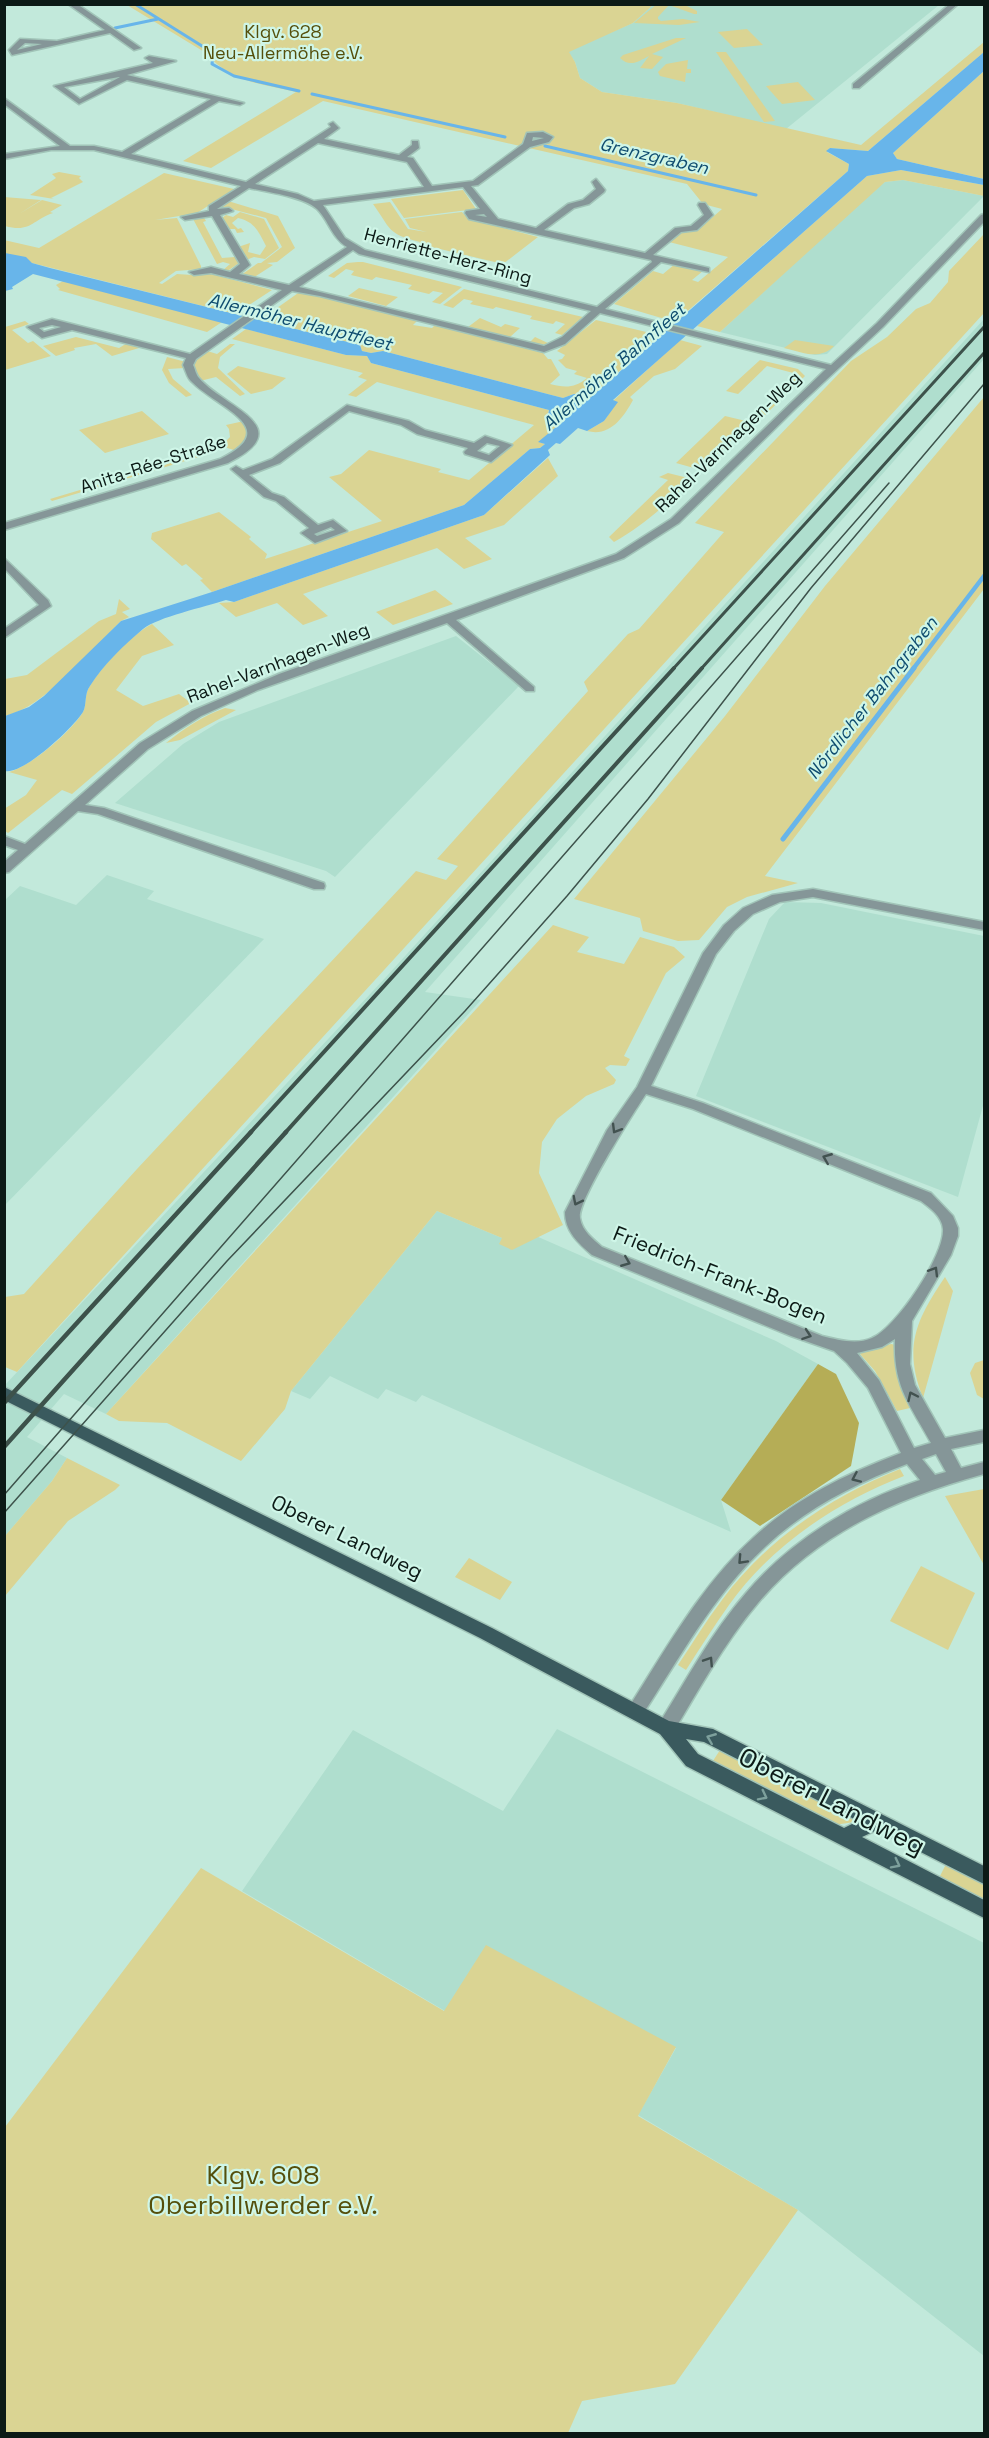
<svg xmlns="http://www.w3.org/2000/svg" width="989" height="2438" viewBox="0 0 989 2438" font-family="'Space Grotesk',sans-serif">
<rect width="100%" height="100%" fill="#c2e9db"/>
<!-- built -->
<path fill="#afdece" d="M653 5H939L786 129 677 103 602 92 580 78 575 62 568 52 574 45 591 41 633 23Z
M903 180 984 196 827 354 815 355 720 332 875 189 885 182Z
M984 319V359L425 992 481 1000 106 1414 64 1394 27 1437 67 1458 52 1481 5 1536V1385L386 977Z
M456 636 519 686 335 877 326 871 115 803 183 744 219 722Z
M107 875 154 891 147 899 264 939 5 1205V900L20 886 76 905Z
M785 902 821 903 984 936V1102L958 1197 696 1096 769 919Z
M437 1211 502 1238 536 1236 776 1341 818 1364 721 1500 731 1532 422 1395 416 1402 386 1389 378 1399 330 1376 310 1399 291 1391Z
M557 1729 984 1943V2356L798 2210 638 2115 676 2048 445 2011 242 1891 353 1730 503 1811Z"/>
<!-- green -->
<path fill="#dad493" d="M657 4 685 5 697 11V14H694L669 5 658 17V19L661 21 683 19 700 22 679 25 634 23Z
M127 5H653L633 23 569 52 575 62 580 78 602 92 677 103 861 145 984 42V52L868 151 830 148 827 152 849 164 848 171 675 322 614 304 653 271 663 274 675 264 703 271 692 280 698 282 728 257 669 242 682 232 698 230 722 209 703 204 687 184 323 101 211 168 183 161 296 92C261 84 230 82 206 53Z
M747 29 763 45 734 48 718 32Z
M676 38H686L652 54 663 57 652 69 640 68 649 56C639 61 630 68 620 58L623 55Z
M716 52H726L775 121 764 122Z
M688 60 687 69H691V73H686L685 82 660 76 658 72 666 64Z
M984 71V179L897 159 893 153Z
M798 82 815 100 782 104 766 86Z
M901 170 984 185V196L903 180 885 182 720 332 697 326 867 176Z
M59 172 81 176 79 178 83 182 51 198 54 199 30 195 56 178 52 174Z
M164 173 234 189 197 213 155 220 177 218 201 266V269L176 271 159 283 162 284 177 274 192 275 203 272 272 290 235 314 32 263 5 253 4 240 39 248Z
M463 190 476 209 404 218 391 199Z
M4 197 41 200 19 214 42 200 62 205 50 212 53 213C32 220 31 233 5 226Z
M228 201 278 216 295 248 277 262 267 263 273 265 253 278 241 275 258 263H261L282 247 266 218 220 206Z
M390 202 408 229 427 232 410 228 405 219 462 212 468 219 538 237 503 264 419 244 420 242C387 234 391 229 373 204Z
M240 212 264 219 279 248 265 259 254 257 246 260 238 247 250 243 248 252 260 255 266 246C258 231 255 222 238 218L232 223 238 229 241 228 244 232 237 233 235 229H228L222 218 226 215 233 217Z
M203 216 206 221 203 222 222 258 235 257 239 263 226 272 222 271 230 264 223 262 217 264 192 217Z
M984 234V313L17 1372 5 1367V1297L24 1294 137 1169 416 871 446 880 458 866 437 859 588 691 584 682 628 634 639 629 724 532 695 523 851 361 887 337 916 309 930 303 948 282 949 271Z
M358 262H363L462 287 440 304 432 302 443 293 433 291 429 294 408 289 412 285 376 277 372 280 351 275 354 271 346 269 334 278 328 276 347 263Z
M63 281 222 322 207 332 58 290 60 289 56 285Z
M359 288 398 297 386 306 348 296Z
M464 289 468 290 583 317 562 335 555 333 565 324 556 321 553 324 530 319 532 316 496 307 493 309 470 304 473 301 464 299 453 308 443 305Z
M301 291 417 321 413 325 432 328 435 325 543 353 548 359H551L560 375 550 384C565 388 575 388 587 378L574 374 577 371 566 368 558 360 562 359 565 355 557 351 596 320 659 335 591 397 574 394 563 398 383 351 371 353 362 351 360 345 260 320Z
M480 318 501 327 505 324 520 328 510 337 530 342 535 337 550 344 539 345 468 327Z
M25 321 29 324 12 330 28 343 33 341 51 356 5 370V327Z
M246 329 346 355 367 356 371 363 549 410 548 413 553 419 561 423 539 442 545 444 540 448 530 449 464 505 212 592 200 580 203 579 186 564 182 566 151 539 152 533 219 512 251 537 249 539 267 554 265 559 382 521 329 477 341 474 369 450 441 469 438 472 469 480 534 425 377 382 356 397 348 395 367 380 358 377 363 373 232 339Z
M76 337 119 348 129 342 146 346 112 356 96 344 74 348 75 350 56 356 43 346Z
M680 340 702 346 675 369 654 376 630 397 633 400C623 418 610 437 587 431L604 421 617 402 613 401Z
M795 340 834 346C819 361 802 352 784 348Z
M230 344H235L220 357 218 368 245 394 240 396 216 377 200 381 193 367 196 358 204 350 217 354Z
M167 357 186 362 185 368 168 369 173 379 192 395 186 397 169 383 162 370Z
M760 360 798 369 805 376 764 416 756 414 797 374 767 366 738 394 726 391Z
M238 366 286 378 272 389 251 394 227 374Z
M984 397V589L765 876 798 883 747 897 727 907 699 940 678 941 643 931 640 918 574 899 725 716 825 586Z
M142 411 169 434 105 453 79 430Z
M725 416 750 422 701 470 676 463Z
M244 421 251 436 237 451 221 446 230 437 229 429 226 425Z
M200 454 202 456 52 501 50 499Z
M548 458 558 476 504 525 465 538 492 559 464 569 437 548 303 594 328 616 303 625 277 603 236 617 219 603 234 602 484 515Z
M668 473 692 479C667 504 644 525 614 542L609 537 668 480 659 477Z
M435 590 453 604 393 625 376 612Z
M119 599 130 609 122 612 129 617 121 621C91 650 45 707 5 716V679L27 675 99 621 116 614Z
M152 624 174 645 142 656 116 690 143 706 179 694 191 703 156 722 72 794 62 790 8 833 5 831 4 809 26 795 37 780 9 772C31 766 71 732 83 712 87 704 84 694 90 686 102 666 131 635 152 624Z
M225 708 236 710 180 740 166 743C185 728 202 716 225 708Z
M553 925 589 937 577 952 624 964 640 937 674 947 685 957 666 973 624 1056 630 1059 626 1066 610 1065 605 1068 616 1080 614 1084 586 1096 557 1119 542 1142 539 1173 563 1225 512 1250 499 1244 502 1238 437 1211 291 1391 285 1409 241 1461 167 1423 119 1421 106 1414Z
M945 1277 953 1291 923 1398C903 1347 916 1320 945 1277Z
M891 1344 896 1345 898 1378 910 1408 897 1411 875 1371 860 1354 861 1352Z
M984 1360V1399L977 1395 970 1373 975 1363Z
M67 1458 120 1485 115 1490 68 1521 5 1596V1536L52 1481Z
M900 1469 904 1476C836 1502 771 1546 729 1605 714 1626 700 1648 686 1670L678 1665C692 1644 706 1621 722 1600 767 1539 831 1497 900 1469Z
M984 1489V1565L945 1496Z
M469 1558 512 1582 500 1600 455 1577Z
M921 1566 975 1593 948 1650 890 1621Z
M720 1750 861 1821 834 1825 711 1764Z
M946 1864 984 1883V1901L939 1878Z
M201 1868 444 2011 486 1945 676 2047 638 2116 798 2210 675 2384 582 2401 568 2433H5V2127Z"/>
<!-- forest -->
<path fill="#b5ad56" d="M818 1364 836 1374 859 1423 851 1466 760 1526 721 1500Z"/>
<!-- water -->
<path fill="#68b5ea" d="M984 52V71L893 153 897 159 984 179V185L901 170 867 176 613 400 618 402 604 421 587 431 578 428 560 444 556 443 548 450 550 455 484 515 234 602 226 600C205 607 158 617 143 629 124 645 103 665 90 686 84 694 87 704 83 712 73 728 23 775 5 771V716L29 707 44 696 121 621 212 592 464 505 530 449 540 448 545 444 538 442 561 423 548 416 549 410 371 363 367 356 346 355 33 274 12 287 13 289 5 291V253L26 257 32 263 50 268 360 345 362 351 371 353 383 351 563 398 574 394 591 397 848 171 849 164 826 151 830 148 868 151Z"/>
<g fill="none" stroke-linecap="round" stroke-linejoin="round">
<!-- stream-far2 -->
<path stroke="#68b5ea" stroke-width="3" d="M135 4 210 51
M115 28 158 19
M213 54 212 64 234 76 299 91
M312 94 505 137
M545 146 756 195"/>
<!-- stream-far1 -->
<path stroke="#68b5ea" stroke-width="4.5" d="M913 669 984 576"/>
<!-- stream -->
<path stroke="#68b5ea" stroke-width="5" d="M783 839 914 668"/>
<!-- minor casing -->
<g stroke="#a1c4b8" stroke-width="3">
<path id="minor" d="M68 4H77L141 48 134 50 110 33 12 55 9 50 20 39 57 41 105 30ZM25 43 42 44 17 50Z
M950 4H958L859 88H853V84Z
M149 56 176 61 127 75 244 103 240 105 219 101 131 154 246 182 331 127 329 124 333 122 339 128 324 139 399 155 412 145V141H418L419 148 407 157 413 158 432 186 473 181 523 144 527 133 543 132 553 137 549 142 530 147 478 185 471 186 498 219 536 228 568 204 583 200 596 189 592 182 596 179 605 190 604 192 589 204 574 208 544 230 645 253 675 228 691 226 704 215 698 205 699 203H705L713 215 697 230 681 232 653 255 709 268V272L661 262 605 309 831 365 877 323 981 215 984 214V222L883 327 796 408 679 523 624 558 456 620 534 687V691H526L447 623 258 690 201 716 148 749 85 805 104 808 324 883 325 886 324 889H314L98 814 78 811 9 872 4 873V862L18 850 4 845V836L25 844 140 743 192 711 279 674 616 554 671 519 826 369 600 313 565 344 544 352 320 296 292 291 196 359 193 365C195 369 196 375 199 378 223 407 301 427 228 463L4 530V523L220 459C285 428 217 408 192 382 187 378 186 371 183 365L186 358 72 330 42 338 27 327 52 319 190 354 282 290 211 273 194 275 189 272 211 267 230 272 240 264 212 216 185 220 181 217 209 211V206L241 186 94 150H51L4 159V154L60 146 4 104V98L70 146H94L122 152 211 99 127 80 79 104 54 86 153 63 145 58ZM120 77 80 99 64 87 119 77ZM533 137 544 138 532 141ZM318 143 407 162 424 187 314 201 298 194 255 184ZM463 187 480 209 466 211 465 213 469 219 651 260 652 262 597 307 365 250 345 238 323 205ZM249 188C267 192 304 197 317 209 329 221 332 238 347 247L289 285 239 274 250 265 220 215 233 211 229 208 217 209ZM484 214 487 217 475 215ZM353 250 359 254 591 311 562 337 544 346 299 287ZM52 325 61 327 44 332 39 328Z
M347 405 409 421 425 430 474 443 485 436 512 445 491 462 465 454 464 452 468 448 417 434 401 425 349 411 280 463 249 475 272 493 284 497 318 525 333 520 347 531 315 543 301 533 309 528 276 501 264 497 231 469 236 466 243 470 272 459ZM487 443 500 446 489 455 477 451ZM331 527 335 530 317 536 314 534Z
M4 558 48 600 51 606 4 638V629L39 605 4 568Z
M813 889 984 922V930L813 897 780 902 753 914 734 931 716 954 651 1086 703 1103 931 1193 953 1216 958 1228V1236L951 1255 912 1321 910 1364 915 1385 945 1438 984 1430V1442L951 1449 961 1468 984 1462V1474C897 1498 817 1533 758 1603 724 1643 699 1690 672 1734L666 1736 660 1734 657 1728 660 1722C687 1679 712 1632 746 1593 791 1540 853 1502 920 1480L907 1464C856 1483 805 1509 765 1547 714 1594 679 1659 641 1717L635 1720 629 1717 626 1712 629 1707C666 1649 702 1584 754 1537 796 1498 848 1473 901 1453L868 1388 847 1363 834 1351 791 1336 592 1255C578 1243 565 1231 565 1212L607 1130 637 1087 703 953 724 925 743 908 772 895ZM646 1094 693 1109 921 1201C930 1208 942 1216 943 1229 945 1255 896 1328 872 1338 857 1345 838 1340 822 1336L602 1247C593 1239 582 1231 580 1218 577 1201 634 1112 646 1094ZM895 1339C893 1386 909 1403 931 1443L914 1448 879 1380 857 1353 882 1347ZM936 1454 946 1472 935 1475 922 1459Z"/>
</g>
<!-- major casing -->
<g stroke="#a1c4b8" stroke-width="3">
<path id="major" d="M4 1387 492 1628 669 1721 713 1729 984 1866V1884L877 1830 862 1837 984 1900V1918L686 1766 660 1734 480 1638 4 1400ZM686 1739 704 1742 858 1821 844 1828 698 1754Z"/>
</g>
<!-- minor -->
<use href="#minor" fill="#859698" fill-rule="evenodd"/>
<!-- major -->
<use href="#major" fill="#3a5a5e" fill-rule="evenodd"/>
<!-- tram -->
<path stroke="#3d524b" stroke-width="1.5" d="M4 1495 889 483
M4 1513 227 1261 465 1011 567 896 648 799 811 588 984 384"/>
<!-- rail-far2 -->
<path stroke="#3d524b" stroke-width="3" d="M673 669 984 327
M701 669 984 353"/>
<!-- rail-far1 -->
<path stroke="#3d524b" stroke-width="4" d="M250 1133 674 668
M285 1133 702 668"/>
<!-- rail -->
<path stroke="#3d524b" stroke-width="4.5" d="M4 1403 251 1132
M4 1447 286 1132"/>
</g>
<!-- one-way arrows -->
<defs><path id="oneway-chevron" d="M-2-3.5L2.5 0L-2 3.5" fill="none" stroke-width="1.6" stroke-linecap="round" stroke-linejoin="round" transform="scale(1.5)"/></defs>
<g stroke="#425250">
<use href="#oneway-chevron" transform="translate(616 1129) rotate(121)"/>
<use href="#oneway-chevron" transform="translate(827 1158) rotate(-158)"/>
<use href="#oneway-chevron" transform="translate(577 1201) rotate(117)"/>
<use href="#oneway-chevron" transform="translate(626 1262) rotate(22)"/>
<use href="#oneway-chevron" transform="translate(934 1271) rotate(-59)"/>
<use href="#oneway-chevron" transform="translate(807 1335) rotate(19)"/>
<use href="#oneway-chevron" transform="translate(912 1396) rotate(-115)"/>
<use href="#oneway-chevron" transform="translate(856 1478) rotate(156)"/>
<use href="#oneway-chevron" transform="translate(742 1560) rotate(133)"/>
<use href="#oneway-chevron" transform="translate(709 1661) rotate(-57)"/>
</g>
<g stroke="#7da09c">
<use href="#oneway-chevron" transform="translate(711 1738) rotate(-158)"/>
<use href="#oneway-chevron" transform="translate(763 1796) rotate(27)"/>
<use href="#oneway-chevron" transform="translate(896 1864) rotate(27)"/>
</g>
<g text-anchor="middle" stroke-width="4.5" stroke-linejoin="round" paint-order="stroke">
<!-- far-park labels -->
<g font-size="18" fill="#554f0b" stroke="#cff6e8">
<text x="283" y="38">Klgv. 628<tspan x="283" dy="21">Neu-Allermöhe e.V.</tspan></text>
</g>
<!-- far-water labels -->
<g font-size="18" font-style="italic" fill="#0f4c6f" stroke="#cff6e8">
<text transform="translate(654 156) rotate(13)" y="6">Grenzgraben</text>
<text transform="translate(300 322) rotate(14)" y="6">Allermöher Hauptfleet</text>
<text transform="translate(614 367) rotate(-41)" y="6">Allermöher Bahnfleet</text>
<text transform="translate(872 698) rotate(-52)" y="6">Nördlicher Bahngraben</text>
</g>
<!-- far-street labels -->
<g font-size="18" fill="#0c1a16" stroke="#cff6e8">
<text transform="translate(448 256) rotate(15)" y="6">Henriette-Herz-Ring</text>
<text transform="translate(728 442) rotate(-44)" y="6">Rahel-Varnhagen-Weg</text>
<text transform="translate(153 464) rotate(-18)" y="6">Anita-Rée-Straße</text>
<text transform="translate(278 663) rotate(-21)" y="6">Rahel-Varnhagen-Weg</text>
</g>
<!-- street labels -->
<g font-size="21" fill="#0c1a16" stroke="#cff6e8">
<text transform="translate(720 1275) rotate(22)" y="7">Friedrich-Frank-Bogen</text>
<text transform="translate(347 1537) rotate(26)" y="7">Oberer Landweg</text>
</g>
<!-- near-street labels -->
<g font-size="26" fill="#0c1a16" stroke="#cff6e8">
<text transform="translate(832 1801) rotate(27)" y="9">Oberer Landweg</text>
</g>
<!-- near-park labels -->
<g font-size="26" fill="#554f0b" stroke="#cff6e8">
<text x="263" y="2184">Klgv. 608<tspan x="263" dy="30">Oberbillwerder e.V.</tspan></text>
</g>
</g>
<!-- border -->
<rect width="989" height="2438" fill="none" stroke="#0c1a16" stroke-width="12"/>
</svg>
